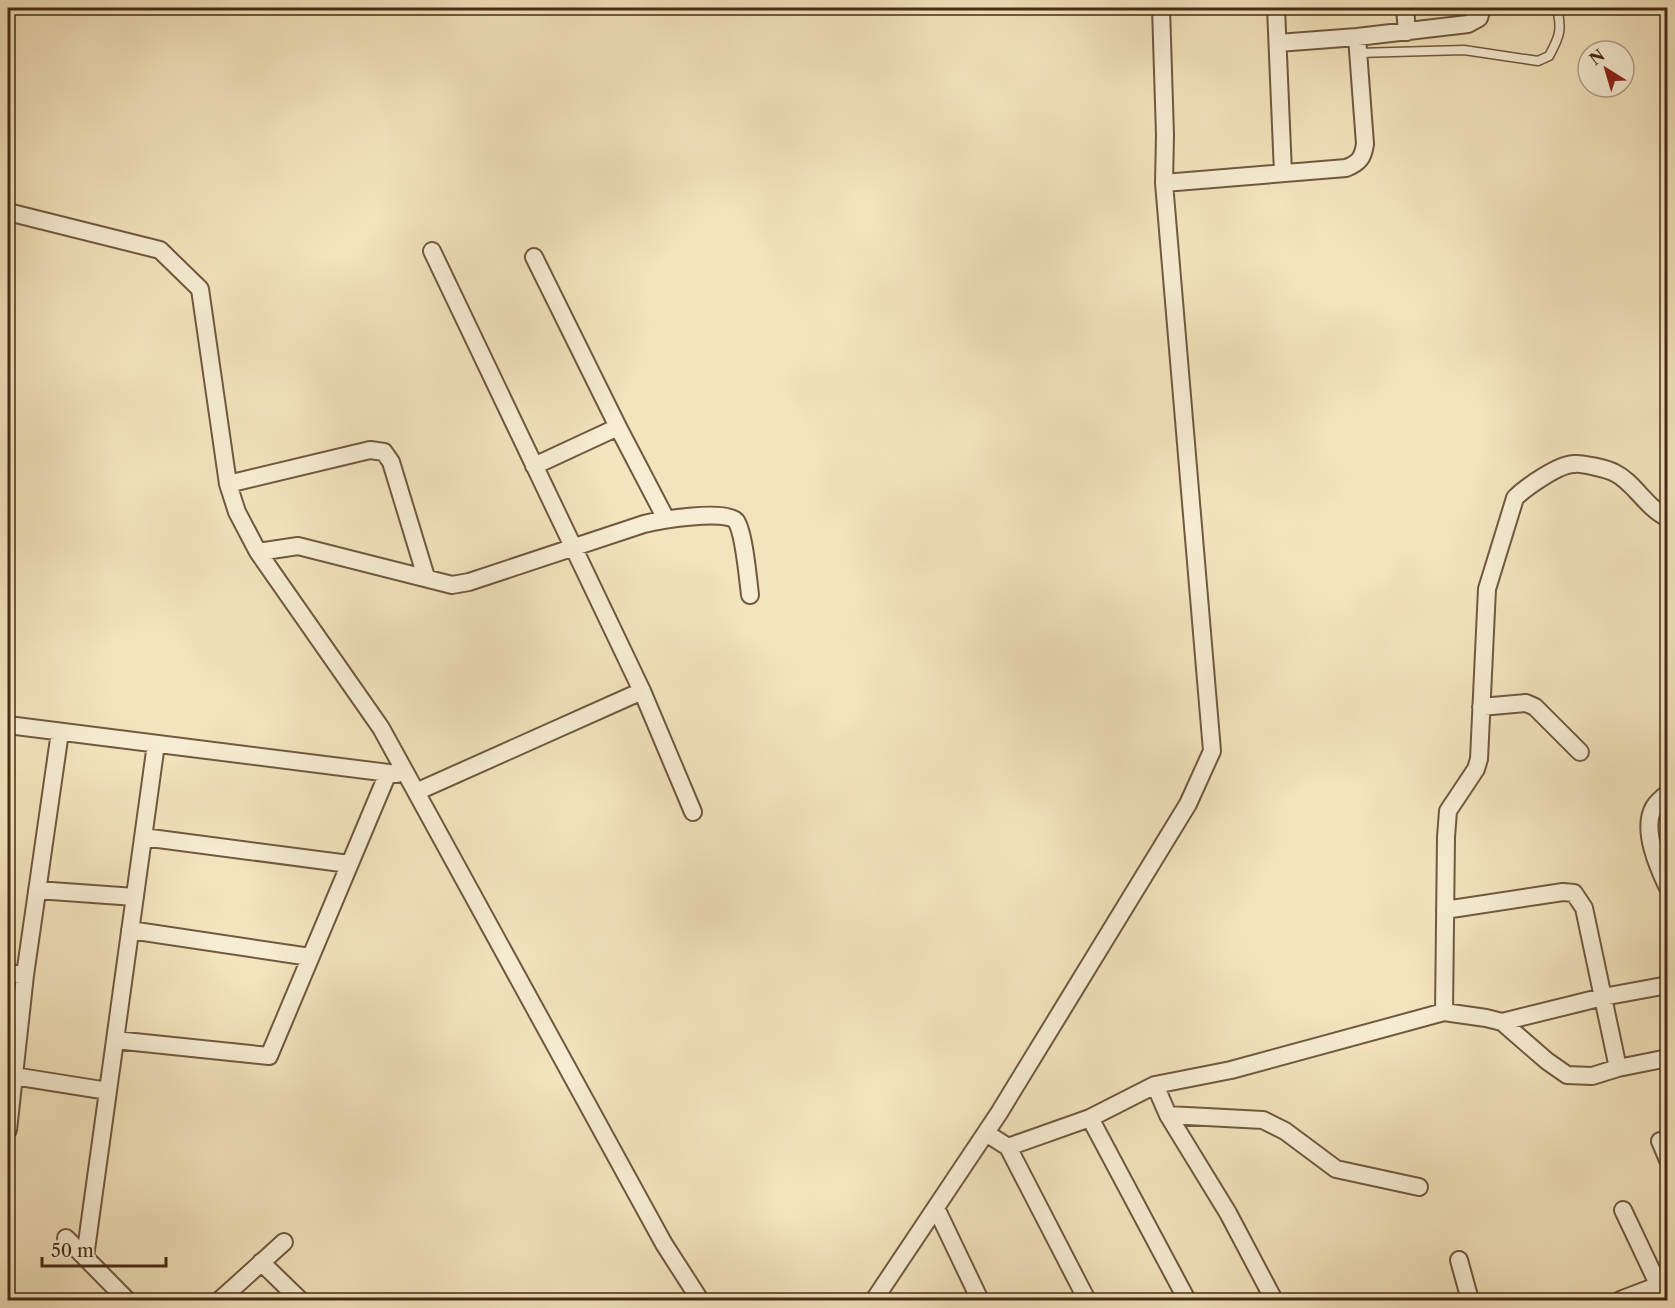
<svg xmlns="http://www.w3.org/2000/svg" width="1675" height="1308" viewBox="0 0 1675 1308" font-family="'Libre Caslon Text',serif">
<rect width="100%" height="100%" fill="#f3e4bd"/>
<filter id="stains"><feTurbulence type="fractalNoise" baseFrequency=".00333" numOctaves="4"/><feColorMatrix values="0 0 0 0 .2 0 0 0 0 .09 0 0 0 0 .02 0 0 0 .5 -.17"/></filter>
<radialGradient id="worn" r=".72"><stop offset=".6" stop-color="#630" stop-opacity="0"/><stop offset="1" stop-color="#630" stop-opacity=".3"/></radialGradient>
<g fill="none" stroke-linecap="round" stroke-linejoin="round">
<!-- lane casing -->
<g stroke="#70593f" stroke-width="11">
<path id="lane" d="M1357 53 1464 50 1538 61 1549 56C1560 36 1562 30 1557 8"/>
</g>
<!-- street casing -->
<g stroke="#70593f" stroke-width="20">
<path id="street" d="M1276 8 1283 173
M1405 8 1407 32
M1278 43 1357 37 1468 24 1479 18 1482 8
M1164 183 1346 168C1359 163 1363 158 1365 144L1357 37
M8 212 160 250 200 289 228 484 237 512 258 552 381 728 664 1244 700 1300
M432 251 642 691 693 812
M534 257 618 427 666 519
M534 466 618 427
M228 484 370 450 384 452 391 462 426 577
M258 552 298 546 452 585 469 582 644 524C660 520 726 509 736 521 744 532 748 579 750 595
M1481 707 1526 703 1535 707 1580 752
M8 725 397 774
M416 792 642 691
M1668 793C1663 797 1657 802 1654 807 1641 829 1658 867 1668 888
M143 837 349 864
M37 890 135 897
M1445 910 1563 892 1574 893 1584 908 1618 1068
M130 930 310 957
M8 973 25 975 60 732
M1444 1012 1446 837 1448 811 1476 769 1479 759 1487 589 1515 498C1526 487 1559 464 1574 464 1582 463 1608 469 1615 473 1634 482 1646 508 1668 518
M1502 1022 1603 997 1668 985
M115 1040 269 1056 388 773
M14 1076 108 1091
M1155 1085 1168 1115 1228 1213 1274 1300
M1168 1115 1263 1120 1285 1131 1336 1169 1419 1187
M1090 1118 1187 1300
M8 1130 25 975
M986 1133 1008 1147 1090 1118 1155 1085 1231 1070 1444 1012 1486 1018 1502 1022 1547 1061 1567 1075 1592 1076 1618 1068 1668 1058
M1660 1141 1668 1160
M1008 1147 1087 1300
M936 1208 980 1300
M1623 1210 1659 1286
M66 1238 127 1300
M85 1257 156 744
M1459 1260 1470 1300
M261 1262 300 1300
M220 1300 284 1242
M874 1300 999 1113 1188 804 1212 751 1164 183 1165 135 1161 8
M1620 1300 1667 1282"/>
</g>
<!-- lane -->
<use href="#lane" stroke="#f7edd4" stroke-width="8"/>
<!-- street -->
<use href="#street" stroke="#f7edd4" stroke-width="16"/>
</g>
<!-- margin -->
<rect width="1675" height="1308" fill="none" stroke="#f3e4bd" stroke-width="30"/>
<rect x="9" y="9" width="1657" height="1290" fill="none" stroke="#452b15" stroke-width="3"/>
<rect x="15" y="15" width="1645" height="1278" fill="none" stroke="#452b15" stroke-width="1.5"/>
<!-- north arrow -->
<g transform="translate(1606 69) rotate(323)"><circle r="28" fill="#f7edd4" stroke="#b09f88" stroke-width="1.5"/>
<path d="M0-4.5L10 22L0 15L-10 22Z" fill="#8f2418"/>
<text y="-9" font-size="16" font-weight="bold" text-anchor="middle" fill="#452b15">N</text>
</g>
<!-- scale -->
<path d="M42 1257v9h124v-9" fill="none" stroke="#452b15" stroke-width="3"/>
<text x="51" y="1257" font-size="18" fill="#452b15" stroke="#f7edd4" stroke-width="4.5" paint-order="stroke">50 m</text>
<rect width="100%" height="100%" filter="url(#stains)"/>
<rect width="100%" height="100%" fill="url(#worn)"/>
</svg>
